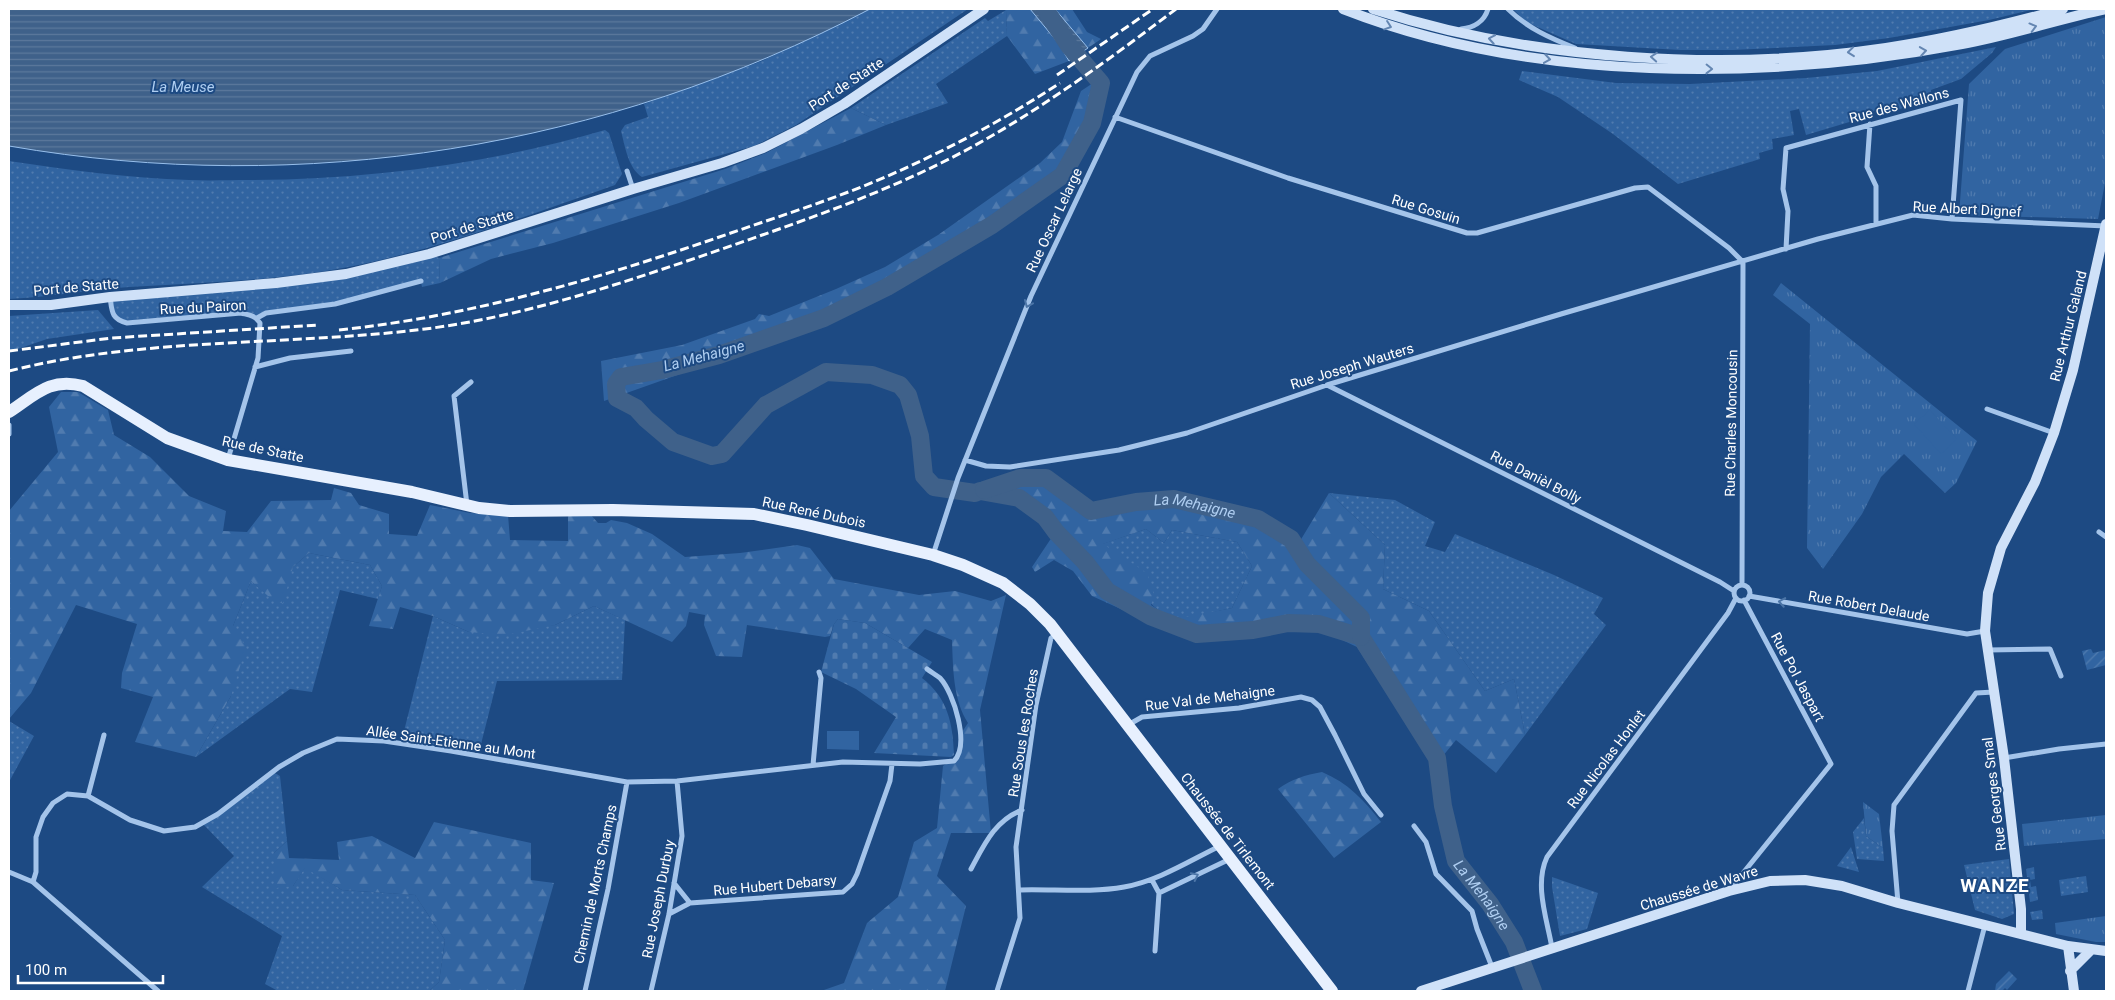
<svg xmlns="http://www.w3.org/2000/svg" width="2115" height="1000" viewBox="0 0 2115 1000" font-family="Roboto,sans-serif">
<defs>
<pattern id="grass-dots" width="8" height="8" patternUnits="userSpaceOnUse" patternTransform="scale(1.25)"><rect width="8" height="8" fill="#3164a1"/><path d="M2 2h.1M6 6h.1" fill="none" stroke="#507baf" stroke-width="1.8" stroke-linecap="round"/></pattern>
<pattern id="forest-firs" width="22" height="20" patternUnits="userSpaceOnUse" patternTransform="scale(1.25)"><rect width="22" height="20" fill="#3164a1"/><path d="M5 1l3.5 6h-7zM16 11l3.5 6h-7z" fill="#507baf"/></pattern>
<pattern id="cemetery-stones" width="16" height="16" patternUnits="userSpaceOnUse" patternTransform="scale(1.25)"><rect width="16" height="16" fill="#3164a1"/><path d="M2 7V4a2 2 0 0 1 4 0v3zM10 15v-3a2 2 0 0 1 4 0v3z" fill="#507baf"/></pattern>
<pattern id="park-tufts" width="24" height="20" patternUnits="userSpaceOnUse" patternTransform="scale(1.25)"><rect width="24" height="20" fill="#3164a1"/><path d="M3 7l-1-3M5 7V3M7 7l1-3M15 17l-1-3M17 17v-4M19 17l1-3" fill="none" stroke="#507baf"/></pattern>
<pattern id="garden-furrows" width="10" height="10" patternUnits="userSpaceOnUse" patternTransform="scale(1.25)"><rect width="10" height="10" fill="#3164a1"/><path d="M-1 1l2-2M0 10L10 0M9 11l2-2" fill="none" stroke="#507baf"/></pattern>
<pattern id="water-rules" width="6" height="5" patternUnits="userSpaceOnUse" patternTransform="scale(1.25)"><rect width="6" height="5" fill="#3f618a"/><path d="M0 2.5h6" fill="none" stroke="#5c799c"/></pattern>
</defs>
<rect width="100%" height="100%" fill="#1d4a83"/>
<!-- grass -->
<path fill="url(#grass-dots)" d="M870 9H968L796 125 754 146 642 177C628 168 625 146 621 131L625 125 648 117 644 104 762 61Z
M1513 9H2035L1989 20 1889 38 1835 45 1733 50H1680L1576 44 1526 22Z
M1006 10 1007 36 936 84 948 103 886 125 851 108 985 18 988 21Z
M1996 47 1992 53 1961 79 1931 90V99L1884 114 1882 107 1856 120 1806 135 1799 109 1790 111 1794 135 1772 139 1773 149 1759 153 1760 159 1678 184 1613 134 1558 97 1519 80 1522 71 1616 83 1690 84 1806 78 1877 71Z
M605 130 609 133 622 174 615 185C532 214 449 245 363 264 286 281 207 282 129 287 89 290 49 297 9 299V161C69 170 129 178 189 180 209 181 230 180 250 180 369 179 490 164 605 130Z
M429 254 439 258 440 283 422 287 421 282 335 304 266 313 257 318 241 313 118 321 110 297 276 283Z
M98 310 114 329 47 339 9 352V316Z
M1329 493 1395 500 1435 522 1425 546 1445 552 1455 534 1554 575 1603 598 1594 614 1606 625 1525 735 1514 679 1485 691 1429 611 1383 589 1385 545Z
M1146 529 1164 543 1172 530 1237 542 1252 566 1232 608C1216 611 1186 621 1171 617 1149 611 1117 562 1102 544Z
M309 553 370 565 382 586 378 599 340 590 312 692 290 689 196 757 231 696 233 626 251 581 276 602 293 567Z
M594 606 625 620 622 680 497 681 479 752 402 739 433 616 469 632 555 625Z
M9 721 34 736 9 782Z
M273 772 280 776 287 841 274 853 293 886 305 867 342 890 415 895 445 940 439 982 429 991H278L265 984 282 936 202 887 234 856 202 823Z
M1864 818 1866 836 1883 848 1884 861 1857 859 1853 832Z
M1851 847 1859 872 1837 866Z
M2009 859 2014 914 2002 919 1975 910 1964 865Z
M2034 867 2035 879 2030 880 2031 887 2036 886 2038 900 2030 902 2026 869Z
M2086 876 2088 892 2061 896 2059 880Z
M1552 877 1598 893 1587 929 1560 936 1552 887Z
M2042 910 2043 919 2032 920 2030 912Z"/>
<!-- forest -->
<path fill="url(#forest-firs)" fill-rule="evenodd" d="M1009 9H1030L1059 44 1069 61 1035 74 1007 36 1006 10Z
M1055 9H1072L1087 32 1101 39 1088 48Z
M1099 79 1101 83 1092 123 1067 174 994 228 872 300 824 323 604 401 601 361 682 345 755 319 759 314 769 316 836 289 885 267 938 235 1040 163 1062 142 1081 91Z
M851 108 886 125 837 145 679 203 553 243 491 259 440 283 439 258 725 169 766 153Z
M61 392H78L108 410 114 435 150 457 189 496 226 511 223 531 247 532 271 501 331 500 334 488 351 493 359 505 389 514V534L417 536 430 505 470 513 508 515 510 540 568 541V515H591L598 523H606L611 520 627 523 652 534 685 557 740 553 797 545 810 548 834 579 919 595 955 591 991 601 1006 595 980 710 991 833H951L937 876 966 906 945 991H821L844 983 867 923 898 897 914 842 937 828 943 766 958 756 960 735 968 723C953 700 953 668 952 640L925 629 908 648 865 623 838 619 834 624 830 636 825 637 747 625 742 657 716 656 704 625 705 615 689 612 686 626 672 642 594 606 555 625 505 635 469 632 433 616 400 607 393 629 369 626 382 586 370 565 309 553 293 567 283 603H276L251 581 233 626 246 647 231 696 196 757 135 742 153 697 121 688 122 673 137 624 76 605 31 693 9 719V511L58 452 49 407Z
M1020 478H1046L1091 511 1101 504 1172 494 1264 518 1300 541 1329 493 1385 545 1383 589 1429 611 1485 691 1514 679 1525 735 1496 773 1456 740 1442 757 1426 754 1357 647 1319 629 1282 630 1234 638 1202 640 1134 615 1092 596 1073 571 1054 560 1035 572 1032 567 1056 531 1045 517 1019 498 980 491ZM1146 529 1164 543 1172 530 1237 542 1252 566 1232 608 1187 617H1170L1151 605 1154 595 1147 573 1103 544Z
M1322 772C1348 783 1364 800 1381 822L1334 858 1278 789C1292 779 1305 775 1322 772Z
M434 822 531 843V880L554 883 523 991H429L439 982 445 940 415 895 342 890 305 868 293 886 276 888 274 853 287 841 289 858 339 860 337 842 372 836 415 858Z"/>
<!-- cemetery -->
<path fill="url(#cemetery-stones)" d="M838 619 865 623 932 662 922 678C948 698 953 724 954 755L951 757 874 753 896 717 856 689 821 672 834 624Z"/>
<!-- park -->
<path fill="url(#park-tufts)" d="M2106 17V178L2098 219 1959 215 1969 84 2005 49Z
M1781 283 1977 441 1956 483 1945 493 1904 454 1881 477 1862 514 1823 569 1807 548 1810 324 1773 295Z
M1863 802 1879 814 1883 848 1866 836Z
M2106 815V839L2024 846 2022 824Z
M2106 916V942H2096L2056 934 2055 923Z"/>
<!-- garden -->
<path fill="url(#garden-furrows)" d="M2091 649 2093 653 2106 650V665L2087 670 2082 651Z
M2009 971 2017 979 2007 990 2005 988 2002 991H1995L1996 984Z"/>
<!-- pitch -->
<path fill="#3164a1" d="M1930 410 1957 439 1941 454 1914 424Z
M827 731H859V750L827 749Z"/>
<!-- water -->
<path fill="url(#water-rules)" stroke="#97bfec" d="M9 9H870C605 148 304 197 9 146Z
M1030 9H1055L1088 48 1069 61 1059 44Z"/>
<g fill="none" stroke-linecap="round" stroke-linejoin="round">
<!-- river -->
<g stroke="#3f618a" stroke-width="18">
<path id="s1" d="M1045 9 1070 47 1101 83 1092 123 1063 175 992 225 887 287 824 318 719 355 662 370 621 377 616 384 617 398 636 408 646 419 673 442 712 456 722 454 766 405 826 372 872 375 900 385 908 395 920 436 924 476 934 487 975 493 980 491 1019 498 1045 517 1056 532 1085 562 1107 591 1150 616 1197 634 1253 630 1288 623 1319 624 1361 637 1437 758 1443 806 1456 861 1490 904 1514 942 1533 991"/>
<path id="s2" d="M984 490 1020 478H1046L1091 511 1136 502 1174 499 1258 519 1291 539 1307 564 1361 618V637"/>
</g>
<!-- street -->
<path stroke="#a4c4ea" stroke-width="5" d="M1508 9C1527 28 1550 38 1575 48
M1461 29C1473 28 1484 22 1488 9
M1115 117 1288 178 1467 233H1477L1635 188 1648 187 1729 248 1743 262
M1870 124 1867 167 1876 186V224
M627 171 633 189
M1786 249 1788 211 1783 189 1786 148 1961 100 1952 219
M110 297C112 311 111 319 127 323L241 313C249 315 255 315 260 323L258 358 228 459
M257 318 266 313 335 304 421 281
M255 367 290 358 351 351
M1327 385 1720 582 1734 591
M1987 409 2054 433
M9 425V434
M965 460 986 466 1010 467 1119 450 1187 433 1327 385 1561 314 1818 239 1913 215 1952 219 2106 226
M467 505 454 396 471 382
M2099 532 2106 537
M933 555 958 478 1031 296 1137 72 1150 56 1193 36 1203 29 1217 9
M1742 585 1743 262
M1734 593a8 8 0 1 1 16 0a8 8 0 1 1-16 0Z
M1749 596 1967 634 1985 631
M1988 650 2050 649 2061 676
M1128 725 1142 717 1239 708 1301 697 1312 700 1320 707 1335 735 1364 794 1381 815
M2004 758 2059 749 2106 744
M813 765 821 678 819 672
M88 796 104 735
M1414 826 1426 842 1436 874 1472 911 1477 929 1492 967
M971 869C984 845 995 820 1022 810
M9 872 33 882 158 991
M1152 880 1159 893 1155 951
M33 882 36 872V837L43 817 53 803 67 794 88 796 130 820 164 831 195 827 218 814 279 767 303 753 337 739 384 741 451 751 627 782 677 781 843 762 920 764 954 761C970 745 954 693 940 678 936 675 931 672 927 669
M674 883 690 903
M1731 888 1831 764 1744 600
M1020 890C1054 889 1091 893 1124 887 1158 881 1189 861 1220 846
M1159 893 1230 859
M1898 903 1892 831 1894 805 1976 693 1994 692
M669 914 690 903 843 892 852 884 857 874 890 781 892 764
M1552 948C1547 919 1534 885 1547 857L1728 613 1736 598
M585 991 608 889 627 782
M651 991 669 914 682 836 677 781
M997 991 1020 918 1016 847 1036 705 1051 638 1057 634
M1968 991 1985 925"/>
<!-- secondary -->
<path stroke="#cfe1f8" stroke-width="10" d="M1343 9C1532 83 1765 81 1962 44 2011 35 2058 19 2106 9
M1373 9C1529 60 1724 72 1886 48 1946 39 2005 25 2063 9
M9 305H51L110 297 276 283 346 274 429 254 633 189 722 163 763 148 801 129 844 104 984 9
M2021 934V909L2004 758 1985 631 1988 593 2001 548 2035 482 2054 433 2073 370 2106 224
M2068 946 2074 991
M2070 971 2091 950
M1421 991 1729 891 1770 881 1805 880 1842 886 1898 903 2068 946 2106 951"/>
<!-- primary -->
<path stroke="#e7f0fe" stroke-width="12" d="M9 412C35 395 50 377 83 386L167 438 228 460 412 492 479 508 510 511 613 510 754 514 807 525 933 555 963 565 1003 583 1030 604 1050 624 1332 991"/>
<!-- rail -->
<path stroke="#fff" stroke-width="3" stroke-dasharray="9 4" stroke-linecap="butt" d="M1057 75 1153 9
M339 330C472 316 601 278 728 234 777 217 828 201 876 181 940 154 1002 121 1060 83
M9 351 112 338 318 325
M9 371C143 337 288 346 425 329 519 317 607 288 696 258 779 229 862 202 941 163 1023 123 1103 64 1176 9"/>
</g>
<!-- one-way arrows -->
<defs><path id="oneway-chevron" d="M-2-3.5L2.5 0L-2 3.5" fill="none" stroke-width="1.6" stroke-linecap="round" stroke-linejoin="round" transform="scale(1.25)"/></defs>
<g stroke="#6486b2">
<use href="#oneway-chevron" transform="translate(1388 26) rotate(19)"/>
<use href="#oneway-chevron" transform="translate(2033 27) rotate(-15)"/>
<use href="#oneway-chevron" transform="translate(1492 39) rotate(-170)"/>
<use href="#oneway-chevron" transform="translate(1923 51) rotate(-9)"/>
<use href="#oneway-chevron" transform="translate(1851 52) rotate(174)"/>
<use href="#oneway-chevron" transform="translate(1654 57) rotate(-176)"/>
<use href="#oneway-chevron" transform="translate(1547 59) rotate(8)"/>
<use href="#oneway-chevron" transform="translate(1709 69) rotate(1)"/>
</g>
<g stroke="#4c75a7">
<use href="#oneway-chevron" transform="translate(1028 304) rotate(113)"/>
<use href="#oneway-chevron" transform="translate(1782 602) rotate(-170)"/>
<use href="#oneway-chevron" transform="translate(1195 876) rotate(-26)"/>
</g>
<g text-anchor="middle" stroke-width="4" stroke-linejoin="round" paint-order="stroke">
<!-- street labels -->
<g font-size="14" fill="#fff" stroke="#1d4a83">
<text transform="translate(846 84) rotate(-33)" y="5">Port de Statte</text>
<text transform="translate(1899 105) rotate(-15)" y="5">Rue des Wallons</text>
<text transform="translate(1426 209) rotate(17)" y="5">Rue Gosuin</text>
<text transform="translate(1967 209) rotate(3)" y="5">Rue Albert Dignef</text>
<text transform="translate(1054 220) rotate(-65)" y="5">Rue Oscar Lelarge</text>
<text transform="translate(472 226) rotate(-17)" y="5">Port de Statte</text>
<text transform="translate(76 287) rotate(-5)" y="5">Port de Statte</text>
<text transform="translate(203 307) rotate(-3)" y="5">Rue du Pairon</text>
<text transform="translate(2068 326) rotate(-76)" y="5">Rue Arthur Galand</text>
<text transform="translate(1352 366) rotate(-17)" y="5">Rue Joseph Wauters</text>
<text transform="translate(1731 423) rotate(-89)" y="5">Rue Charles Moncousin</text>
<text transform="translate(263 449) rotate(12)" y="5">Rue de Statte</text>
<text transform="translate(1536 477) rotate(27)" y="5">Rue Danièl Bolly</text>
<text transform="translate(814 512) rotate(12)" y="5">Rue René Dubois</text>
<text transform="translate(1869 606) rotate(10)" y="5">Rue Robert Delaude</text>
<text transform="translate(1798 677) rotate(62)" y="5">Rue Pol Jaspart</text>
<text transform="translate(1210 698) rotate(-7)" y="5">Rue Val de Mehaigne</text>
<text transform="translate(1023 733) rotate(-81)" y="5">Rue Sous les Roches</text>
<text transform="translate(451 742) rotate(8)" y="5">Allée Saint-Etienne au Mont</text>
<text transform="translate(1606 759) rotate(-53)" y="5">Rue Nicolas Honlet</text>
<text transform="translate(1994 794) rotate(-97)" y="5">Rue Georges Smal</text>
<text transform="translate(1228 831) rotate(52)" y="5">Chaussée de Tirlemont</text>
<text transform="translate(595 884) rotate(-78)" y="5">Chemin de Morts Champs</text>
<text transform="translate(775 885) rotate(-5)" y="5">Rue Hubert Debarsy</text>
<text transform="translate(1699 888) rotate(-17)" y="5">Chaussée de Wavre</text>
<text transform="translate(658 899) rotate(-79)" y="5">Rue Joseph Durbuy</text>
</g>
<!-- water labels -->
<g font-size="15" font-style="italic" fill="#afcef1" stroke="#1d4a83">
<text x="183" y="92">La Meuse</text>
<text transform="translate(704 356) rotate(-15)" y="5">La Mehaigne</text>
<text dy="5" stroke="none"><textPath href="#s2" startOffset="225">La Mehaigne</textPath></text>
<text dy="5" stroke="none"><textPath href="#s1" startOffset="1924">La Mehaigne</textPath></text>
</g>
<!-- district labels -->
<g font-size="19" font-weight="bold" letter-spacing="1" fill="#fff" stroke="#1d4a83">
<text x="1995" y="892">WANZE</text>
</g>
</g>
<!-- border -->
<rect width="2115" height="1000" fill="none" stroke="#ffffff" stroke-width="20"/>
<!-- scale -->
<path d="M18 975v8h145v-8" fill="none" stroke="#ffffff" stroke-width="2.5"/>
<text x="25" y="975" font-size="15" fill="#ffffff" stroke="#1d4a83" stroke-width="4" paint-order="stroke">100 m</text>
</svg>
